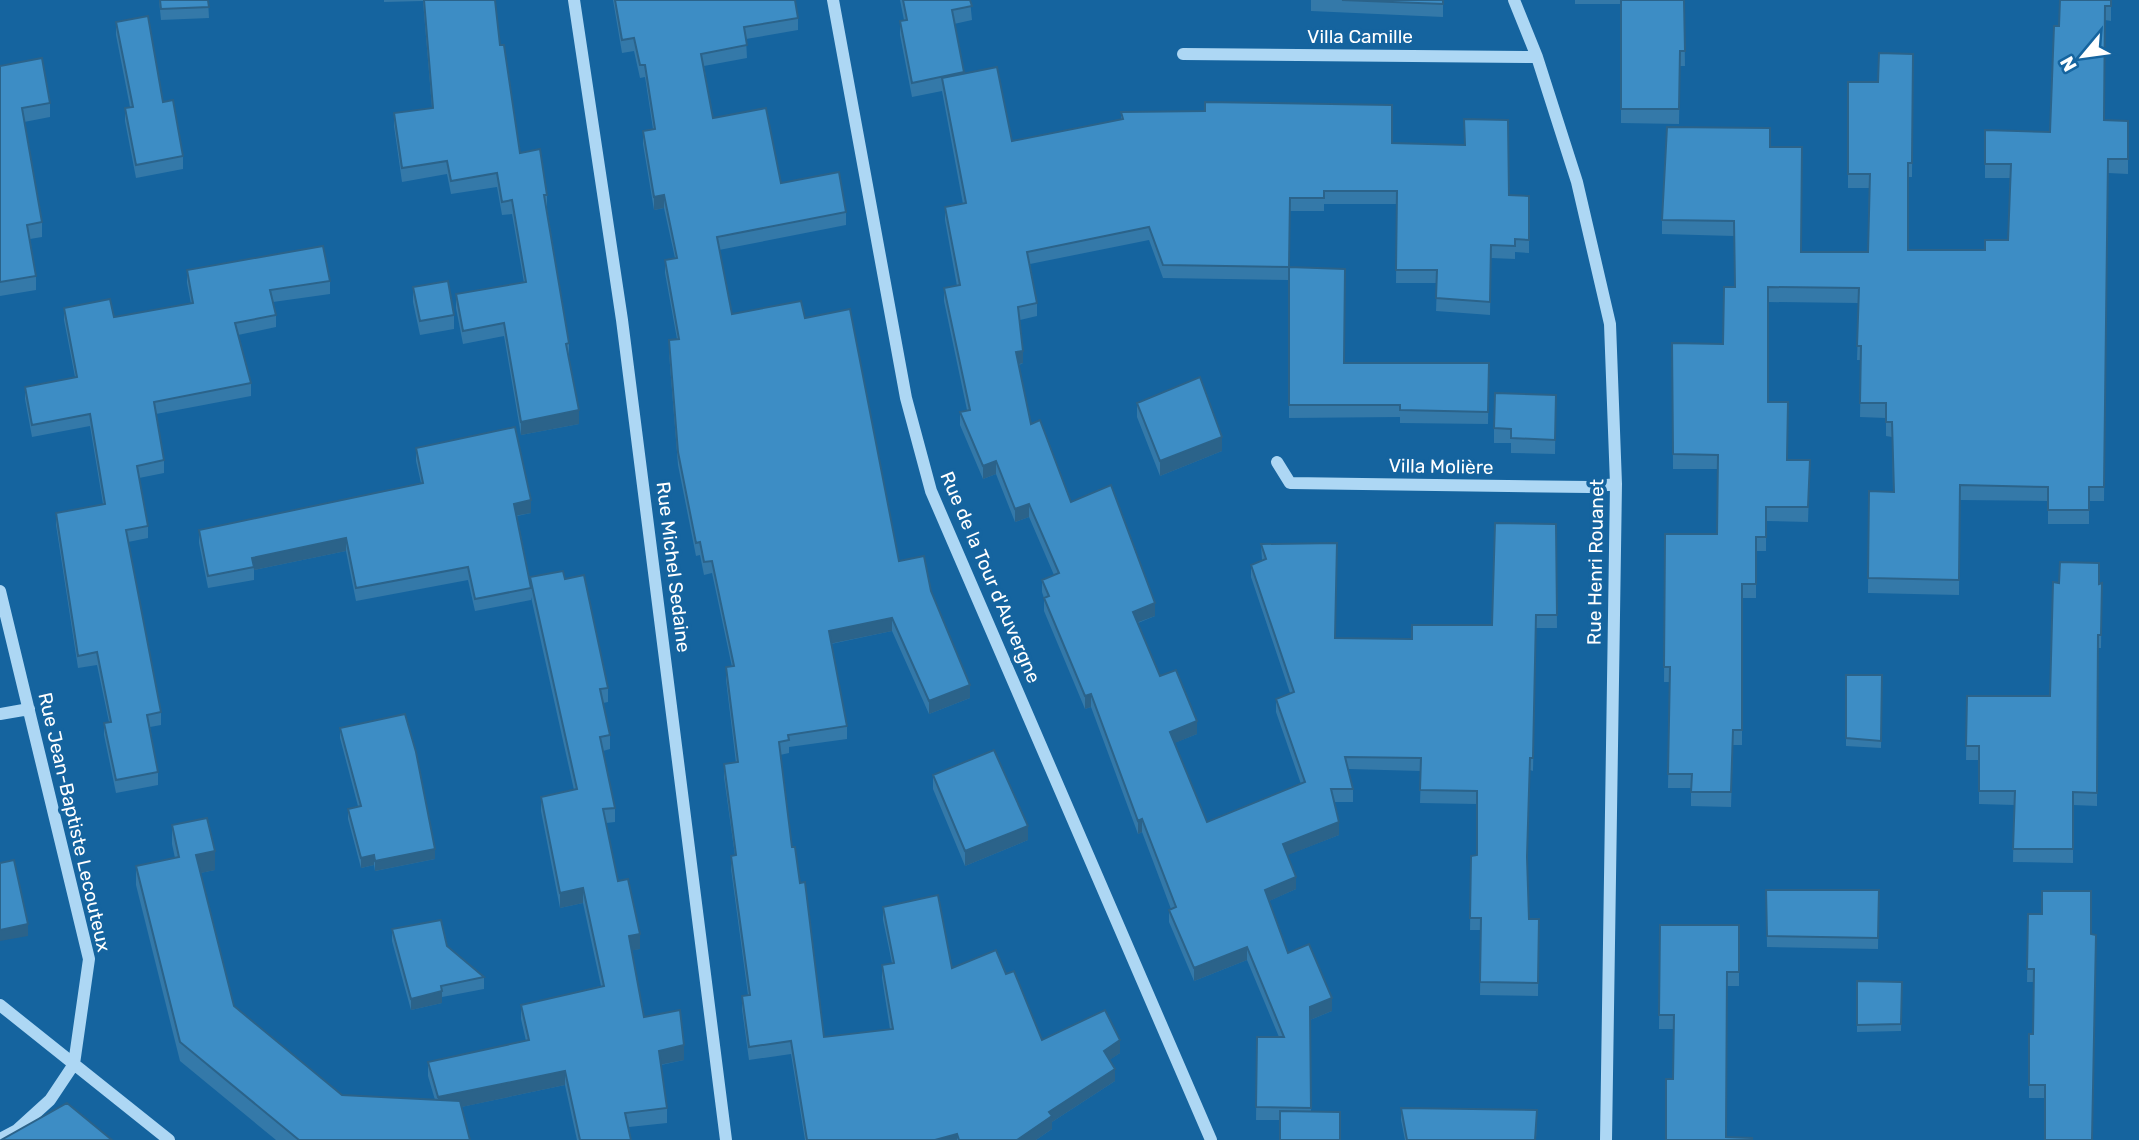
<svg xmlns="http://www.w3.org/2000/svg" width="2139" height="1140" viewBox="0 0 2139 1140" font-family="Rubik,sans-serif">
<rect width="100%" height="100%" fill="#15649f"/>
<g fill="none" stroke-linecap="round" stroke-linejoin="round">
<!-- minor -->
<path stroke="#add7f4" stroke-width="12" d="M574 0 622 320 726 1140
M833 0 906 398 931 491 1211 1140
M1514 0 1537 57 1577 182 1610 324 1616 484 1606 1140
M1183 54 1537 57
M1277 462 1290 483 1589 487 1616 484
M0 591 89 959 74 1064 50 1100 17 1130 0 1139
M0 714 29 709
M0 1005 169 1140"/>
</g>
<!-- wall -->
<path fill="#3479a9" d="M159 0H208L209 18 161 20Z
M384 0H495L500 45 520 153 547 195V209L569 343V357L579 424 521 435 504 336 463 344 456 308V294L524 283 512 214 502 215 497 187 451 194 447 174 402 182 394 126V113L432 108 423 1 384 2Z
M613 0H795L798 18V30L746 39 747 58 704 66 713 118 781 183 846 212V225L719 250 732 314 805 318 899 561 931 591 970 698 929 714 892 631 831 644 847 726V739L789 747V753L780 755 792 847 824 1037 890 1029 882 978V965L892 963 883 920V907L952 968 1006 974 1042 1040 1120 1053 1109 1060 1115 1081 1052 1122V1129L1036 1140H805L791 1054 749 1060 742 1009V996L748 995 731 869V856H735L724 777V764L736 763 726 680V667H732L712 573 704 575 700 555 696 556 678 465 669 353V340L677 339 665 273V260L675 258 664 208 654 210 643 144V131L653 129 645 77 640 78 634 51 622 53Z
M900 0H970L972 20 954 24 964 74 1012 141 1121 120V112L1392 143 1509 195 1529 196V253L1515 252V259L1491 258 1490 315 1436 311 1437 283H1396L1397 204H1324V211H1290L1289 267 1344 363H1489L1488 424 1400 423V417L1289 418V280L1163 278 1149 240 1030 264 1037 303V316L1020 320 1023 363 1019 365 1031 424 1071 502 1155 616 1138 623 1160 676 1197 734 1174 743 1207 822 1301 784 1276 712V699L1290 693 1251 577V565L1262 560 1261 544 1336 638 1412 639 1492 625 1556 524 1557 628H1536L1533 771 1530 770 1527 862 1529 919H1539L1538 996 1480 995 1481 930H1470L1471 856 1477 855V804L1420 803 1421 771 1348 769 1353 789V802H1334L1339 835 1287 855 1296 889 1269 901 1288 953 1332 1011 1310 1020 1311 1112 1280 1120H1256L1257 1037H1279L1247 960 1194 981 1169 922V910L1171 909 1142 832 1138 834 1091 707 1085 709 1044 611V598L1042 592V580L1054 575 1029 517 1015 522 996 474 983 479 960 425V412L967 410 944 301V288L957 286 945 220V207L963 204 942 91 912 97 900 35V21L904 20Z
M1311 0H1443V17L1311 11Z
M1575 0H1684L1685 66H1680L1679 124 1621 123V4H1575Z
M2111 0V21L2105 20 2104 120 2128 121V174L2108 173 2104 501H2089V524H2048V501L1960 500 1959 595 1868 593 1869 491 1893 492 1892 437 1886 436V418L1860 417 1861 360H1857L1859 303 1768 302V402L1787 460H1810L1808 522 1766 521V551H1756V598H1742V745H1733L1731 807 1691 806V788H1668L1670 682H1664L1665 534H1717L1718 469H1673L1672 343 1723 344 1734 287V236L1662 234V220L1770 147 1801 252H1868L1869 188H1848V82H1878L1913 54 1912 177H1908V250H1985L2008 240 2010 178H1985V130L2050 132 2059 26Z
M116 22 163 102 183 156V169L136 178 125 121V108L130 107 116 35Z
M0 66 50 103V117L24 122 42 222V237L30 239 36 276V290L0 296Z
M187 270 330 281V294L273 302 276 315V327L238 335 251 383V396L156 414 164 460V473L139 478 148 526V538L128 542 161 712V725L150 727 158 772V785L116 793 104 735V723L109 722 97 665 78 668 56 525V513L103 504 90 426 32 437 25 399V387L75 377 64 320V308L114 317 191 304 187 283Z
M413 287 454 315V329L420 335 413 302Z
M1556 395 1555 454 1511 453V443H1494V428Z
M1137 403 1222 451 1160 476 1137 417Z
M416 448 531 513 517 516 530 581 565 579 608 688V702L603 703 610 735V749L603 751 615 808V822L606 823 618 881 640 949 632 950 644 1017 684 1060 661 1065 667 1108V1123L629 1127 631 1140H577L565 1085 461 1107 470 1140H276L180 1061 136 885V866L175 858 172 844V825L215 870 200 873 234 1006 342 1095 435 1100 428 1076V1062L526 1041 521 1019V1005L601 986 583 903 560 908 541 811V797L574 790 531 597V600L475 611 468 580 356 601 346 551 254 570V580L208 588 199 543V530L421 483 416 461Z
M2102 583 2101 648H2098L2097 806 2073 805V863L2013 862 2014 805 1979 804V760H1966L1967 696H2050L2099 584Z
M1846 675H1882L1881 748 1846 746Z
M340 728 435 859 375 871 374 865 361 868 348 819V809L358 806 340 738Z
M933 775 1028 840 965 866 933 789Z
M1766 890H1879L1878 949 1767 947Z
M2028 914H2042L2045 1098H2029V1034H2033L2034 982H2027Z
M1660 925H1739V986H1727L1666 1140 1673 1079 1674 1029H1659Z
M392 929 447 946 484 977V989L442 997V1003L411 1010 392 941Z
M1857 981 1902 982 1901 1031 1857 1032Z
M1401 1108 1537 1110 1536 1140H1405L1401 1120Z"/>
<!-- shaded-wall -->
<path fill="#2b638a" d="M664 195V208L654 210V197Z
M1023 351V363L1016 365V352Z
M579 410V424L521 435V422Z
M1222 437V451L1160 476V461Z
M996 461V474L983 479V466Z
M531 500V513L514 516V504Z
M1029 504V517L1015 522V509Z
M346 538V551L254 570 252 558Z
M1155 603V616L1133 624V612Z
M892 618V631L829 644V631Z
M970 685V698L929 714V701Z
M1091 694V707L1085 709V696Z
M1197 721V734L1170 745V732Z
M1142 819V832L1138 834V821Z
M1339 822V835L1283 857V844Z
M1028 826V840L965 866V851Z
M435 849V859L375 871V861Z
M215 851V870L196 874V855Z
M374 855V865L361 868V858Z
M1296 877V889L1265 903V890Z
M583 888V903L560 908V893Z
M28 924V936L0 941V930Z
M640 934V949L629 951V936Z
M1247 947V960L1194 981V968Z
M442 991V1003L411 1010V999Z
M1332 998V1011L1310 1020V1007Z
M1120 1040V1053L1104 1064V1051Z
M684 1045V1060L659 1065V1051Z
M1115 1069V1081L1052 1122V1129L1036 1140H1017L1049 1112Z
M565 1071V1085L438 1112V1097Z
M957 1134V1140H935Z"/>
<!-- building -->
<path fill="#3d8dc5" stroke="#2b638a" stroke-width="2" d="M160 0H208L209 7 161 9Z
M424 0H495L500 45H504L520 153 540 149 547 195H544L569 343 566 344 579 410 521 422 504 323 463 331 456 294 526 282 512 200 502 202 497 173 451 181 447 161 402 168 394 113 433 108Z
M615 0H795L798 18 744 27 747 45 701 54 713 118 766 108 781 183 839 172 846 212 717 237 732 314 801 301 805 318 850 309 899 561 924 556 931 591 970 685 929 701 892 618 829 631 847 726 788 735 789 740 779 742 792 847H795L800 883 805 882 824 1037 893 1029 882 965 894 963 883 907 938 895 952 968 996 950 1006 974 1014 971 1042 1040 1105 1010 1120 1040 1104 1051 1115 1069 1049 1112 1052 1116 1017 1140H959L957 1134 935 1140H807L791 1041 749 1047 742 996 750 995 731 856 736 855 724 764 738 762 726 667 734 666 712 561 704 562 700 542 696 543 678 452 669 340 679 339 665 260 677 258 664 195 654 197 643 131 655 129 645 65H640L634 38 622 40Z
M903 0H970L972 6 952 10 964 72 912 83 900 21 907 20Z
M1342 0H1443V4Z
M1621 0H1684L1685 51H1680L1679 109H1621Z
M2060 0H2111V6H2105L2104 120 2128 121V159H2108L2104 487H2089V510H2048V487L1960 485 1959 580 1868 578 1869 491 1894 492 1892 422H1886V403H1860L1861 346H1857L1859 288 1768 287V402H1788L1787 460H1810L1808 507H1766V537H1756V584H1742V730H1733L1731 792H1691L1692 774H1668L1670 667H1664L1665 534H1717L1718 455 1673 454 1672 343 1723 344 1724 287H1735L1734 221 1662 220 1667 127 1770 128V147H1802L1801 252H1868L1870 174H1848V82H1878L1879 53 1913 54 1912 163H1908V250H1985V240H2008L2011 164H1985V130L2050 132 2054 26H2059Z
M148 16 163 102 173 100 183 156 136 165 125 108 133 107 116 22Z
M42 58 50 103 22 108 42 222 27 225 36 276 0 282V66Z
M997 67 1012 141 1123 119 1121 112 1205 111V102L1392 105V143L1465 145 1464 119 1508 120 1509 195 1529 196V240L1515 239V246L1491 245 1490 302 1436 298 1437 270H1396L1397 191H1324V198H1290L1289 267 1163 265 1149 227 1027 252 1037 303 1018 307 1023 351 1016 352 1031 424 1040 420 1071 502 1111 485 1155 603 1133 612 1160 676 1176 670 1197 721 1170 732 1207 822 1305 782 1276 699 1294 692 1251 565 1266 559 1261 544 1337 543 1335 638 1412 639V625H1492L1495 523 1556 524 1557 615H1536L1533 758H1530L1527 857 1529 919H1539L1538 983 1480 982 1481 918H1470L1471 856 1477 855V791L1420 790 1421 758 1345 757 1353 789H1331L1339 822 1283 844 1296 877 1265 890 1288 953 1309 944 1332 998 1310 1007 1311 1108 1256 1107 1257 1037H1284L1247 947 1194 968 1169 910 1176 907 1142 819 1138 821 1091 694 1085 696 1044 598 1049 596 1042 580 1059 573 1029 504 1015 509 996 461 983 466 960 412 970 410 944 288 960 285 945 207 966 203 942 78Z
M323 246 330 281 270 290 276 315 235 323 251 383 154 402 164 460 137 466 148 526 126 530 161 712 147 715 158 772 116 780 104 723 111 722 97 652 78 656 56 513 105 504 90 414 32 425 25 387 77 377 64 308 110 299 114 317 193 303 187 270Z
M1289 267 1345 269 1344 363H1489L1488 412 1400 410V405H1289Z
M448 281 454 315 420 321 413 287Z
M1200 377 1222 437 1160 461 1137 403Z
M1495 393 1556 395 1555 440 1511 438V429L1494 428Z
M515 427 531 500 514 504 531 588 475 599 468 567 356 588 346 538 252 558 254 567 208 576 199 530 423 483 416 448Z
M2060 562 2099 563V584L2102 583 2101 635H2098L2097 793 2073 792V849H2013L2015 791H1979V746H1966L1967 696H2050L2053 582 2059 583Z
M563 571 565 579 584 575 608 688 600 689 610 735 600 737 615 808 603 809 618 881 628 879 640 934 629 936 644 1017 680 1010 684 1045 659 1051 667 1108 625 1113 631 1140H580L565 1071 438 1097 428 1062 529 1040 521 1005 604 986 583 888 560 893 541 797 577 789 530 577Z
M1846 675H1882L1881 741 1846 738Z
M405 714 416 752 435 849 375 861 374 855 361 858 348 809 361 806 340 728Z
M994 750 1028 826 965 851 933 775Z
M207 818 215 851 196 855 234 1006 342 1095 460 1101 470 1140H299L180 1042 136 866 179 857 172 825Z
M14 860 28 924 0 930V863Z
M1766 890H1879L1878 938 1767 936Z
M2042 891H2091V934L2096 935 2092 1140H2045V1085H2029V1034H2033L2034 969H2027L2028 914H2042Z
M441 920 447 946 484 977 441 986 442 991 411 999 392 929Z
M1660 925H1739V972H1727L1726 1137 1752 1138V1140H1666V1079H1673L1674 1015H1659Z
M1857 981 1902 982 1901 1024 1857 1025Z
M67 1103 112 1140H1Z
M1401 1108 1537 1110 1535 1140H1407Z
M1280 1111 1340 1112V1140H1280Z"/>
<g text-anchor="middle" stroke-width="7" stroke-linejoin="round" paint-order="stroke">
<!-- street labels -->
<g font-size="19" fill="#fff" stroke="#15649f">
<text x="1360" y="43">Villa Camille</text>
<text transform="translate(1441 466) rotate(1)" y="7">Villa Molière</text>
<text transform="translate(1595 562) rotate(-89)" y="7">Rue Henri Rouanet</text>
<text transform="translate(674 567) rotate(83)" y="7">Rue Michel Sedaine</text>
<text transform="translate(991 577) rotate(67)" y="7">Rue de la Tour d'Auvergne</text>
<text transform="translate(75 822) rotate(77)" y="7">Rue Jean-Baptiste Lecouteux</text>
</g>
</g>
<!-- north arrow -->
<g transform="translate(2083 56) rotate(241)" stroke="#15649f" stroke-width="5" paint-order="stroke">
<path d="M0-5L12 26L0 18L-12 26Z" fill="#ffffff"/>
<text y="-10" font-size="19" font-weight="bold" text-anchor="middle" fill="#ffffff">N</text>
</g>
</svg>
